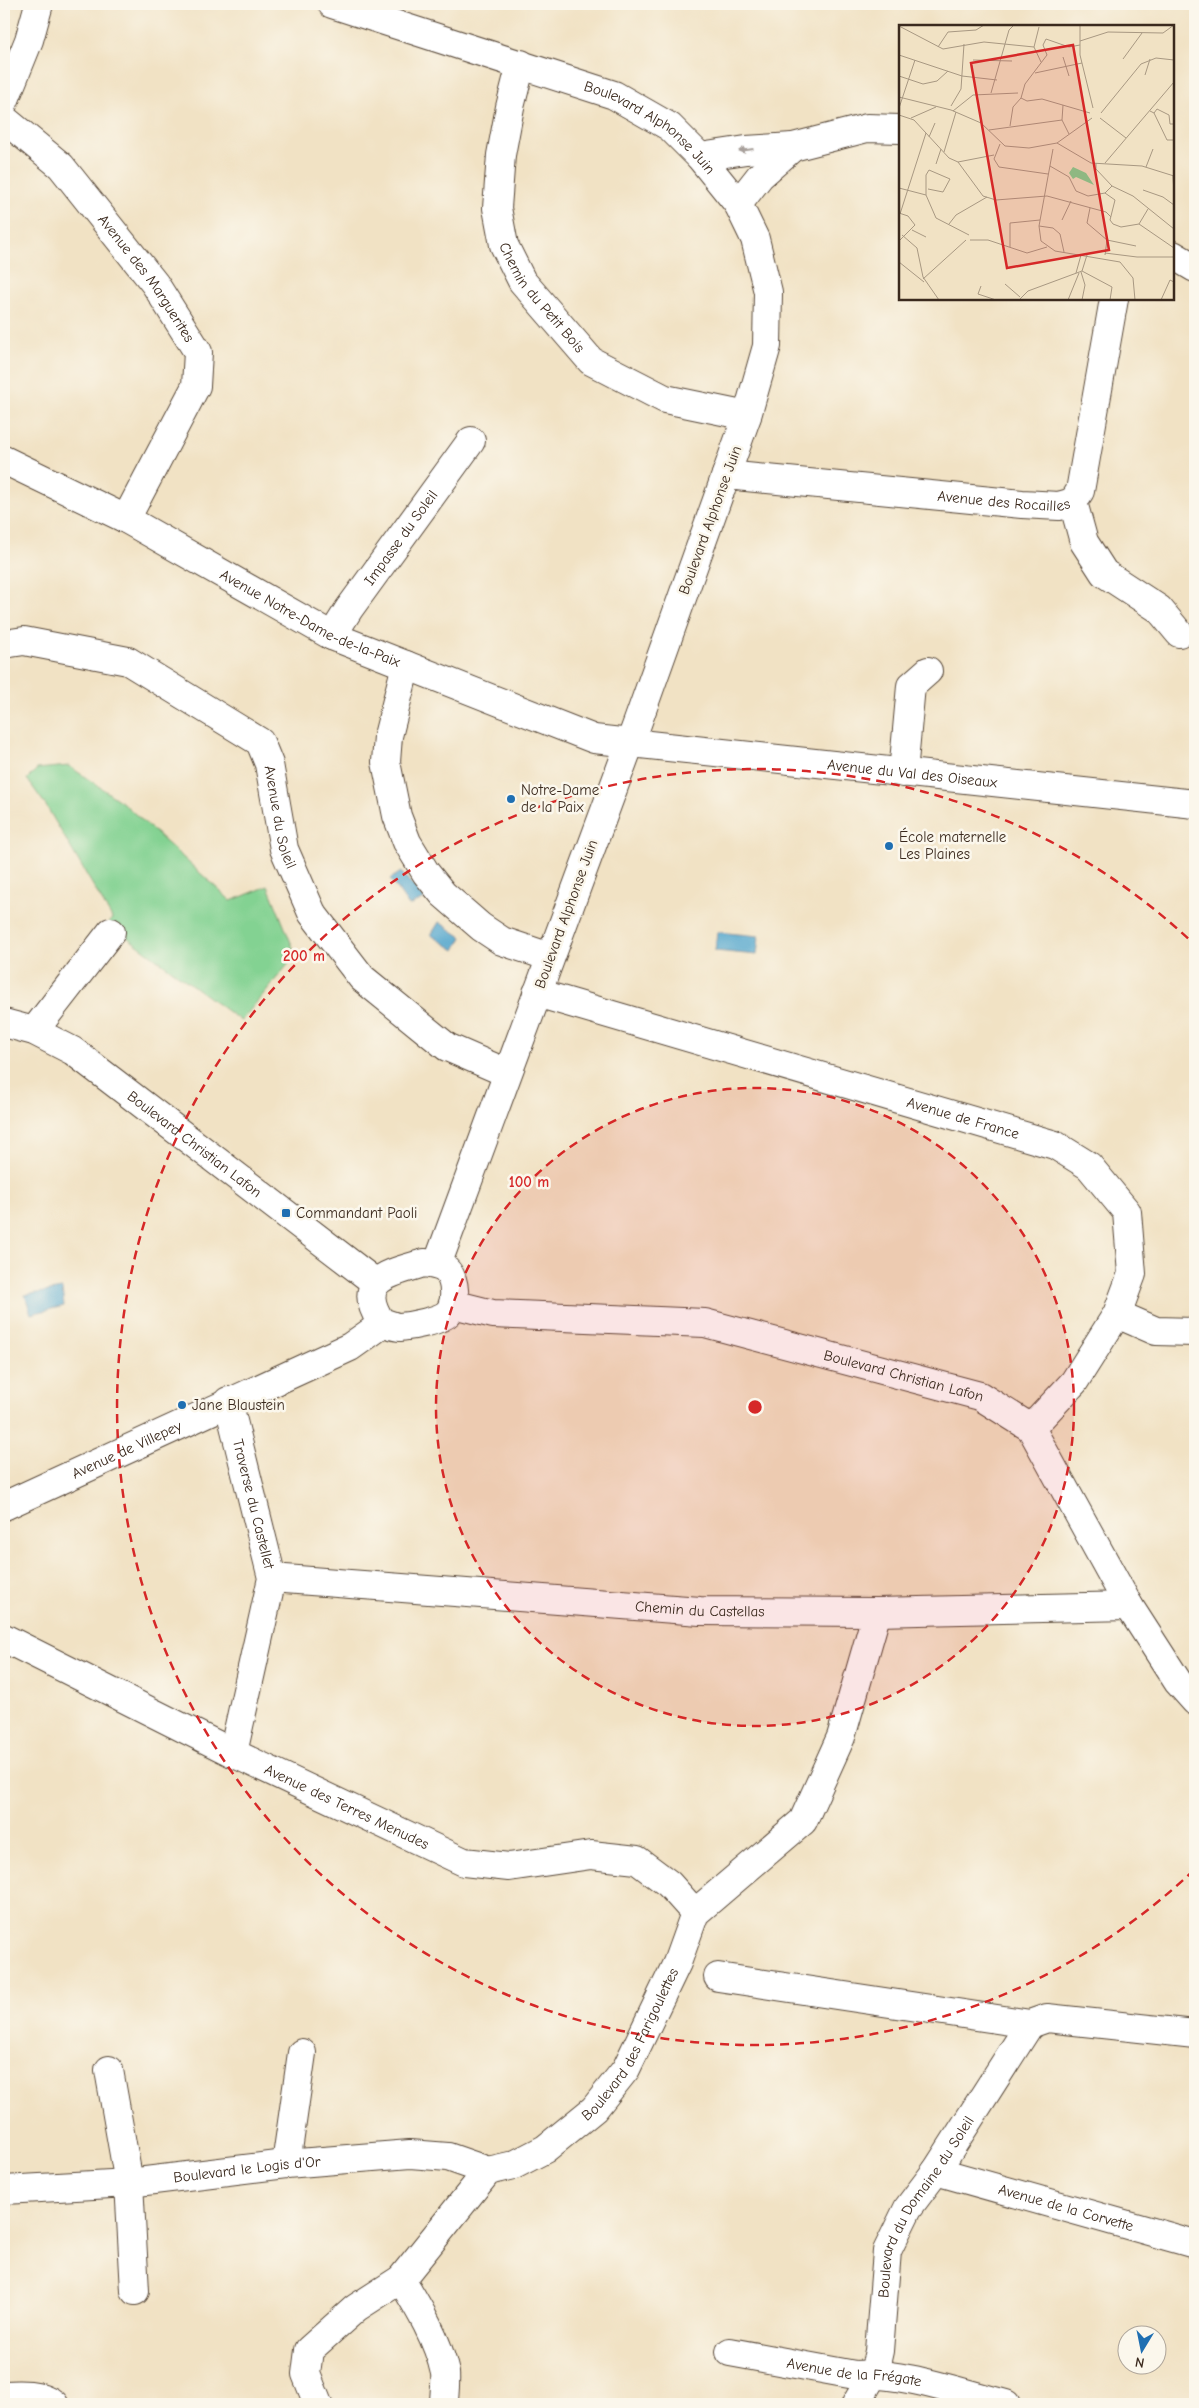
<svg xmlns="http://www.w3.org/2000/svg" width="1199" height="2408" viewBox="0 0 1199 2408" font-family="'Comic Neue',sans-serif">
<rect width="100%" height="100%" fill="#fbf7ec"/>
<filter id="ink" filterUnits="userSpaceOnUse"><feTurbulence type="fractalNoise" baseFrequency=".02" numOctaves="2"/><feDisplacementMap in="SourceGraphic" scale="10" xChannelSelector="R" yChannelSelector="G"/><feConvolveMatrix kernelMatrix="1 2 1 2 8 2 1 2 1" color-interpolation-filters="sRGB"/></filter>
<filter id="wash" filterUnits="userSpaceOnUse"><feTurbulence type="fractalNoise" baseFrequency=".0096" numOctaves="4" result="noise"/><feDisplacementMap in="SourceGraphic" scale="20" xChannelSelector="R" yChannelSelector="G"/><feGaussianBlur stdDeviation="1.12" result="paint"/><feColorMatrix in="noise" values="0 0 0 0 0 0 0 0 0 0 0 0 0 0 0 0 0 1.4 0 .05"/><feComposite in="paint" operator="in"/></filter>
<g filter="url(#wash)">
<rect width="100%" height="100%" fill="#f1e2c4"/>
<!-- green -->
<path fill="#83d292" stroke="#5f7e58" d="M69 766 123 803 231 901 268 886 296 955 241 1021 109 924 112 918 45 804 27 779 37 769Z"/>
<!-- water -->
<path fill="#50a4cc" stroke="#466775" d="M401 872 425 899 409 906 390 879Z
M439 922 462 937 455 950 431 935Z
M717 932 759 936 757 955 715 951Z
M62 1289 64 1306 31 1314 25 1295Z"/>
</g>
<g filter="url(#ink)">
<g fill="none" stroke-linecap="round" stroke-linejoin="round">
<!-- minor casing -->
<g stroke="#564637" stroke-width="30">
<g id="minor">
<path id="s1" d="M332 4 614 95 670 127 700 157 738 204 755 239 768 292 767 346 747 416 637 724 437 1265"/>
<path id="s2" d="M521 64 510 107 501 155 497 208 504 245 522 281 591 361 665 399 747 416"/>
<path d="M4 102 29 40 39 4"/>
<path id="s3" d="M4 119 61 166 155 284 198 352 196 386 126 519"/>
<path d="M700 157 746 150 793 147 867 128 900 129"/>
<path d="M738 204 760 176 793 147"/>
<path d="M1173 255 1195 268"/>
<path id="s4" d="M4 460 126 519 332 636 594 739 1195 804"/>
<path id="s5" d="M726 475 1022 504 1059 506 1073 502 1080 491 1114 299"/>
<path d="M1073 502 1084 542 1104 573 1159 609 1179 633"/>
<path id="s6" d="M332 636 349 609 471 441"/>
<path id="s7" d="M4 644 24 641 128 661 260 742 269 764 284 849 312 913 362 978 447 1047 507 1073"/>
<path d="M406 665 388 736 386 762 397 816 407 842 426 873 443 894 481 927 502 941 550 957"/>
<path d="M903 773 911 686 928 671"/>
<path id="s8" d="M537 993 1055 1145 1089 1166 1127 1212 1132 1274 1117 1314 1074 1382 1031 1428"/>
<path id="s9" d="M4 1023 34 1031 73 1051 376 1283"/>
<path d="M34 1031 111 932"/>
<path d="M424 1263C432 1264 440 1265 446 1270 456 1280 457 1303 448 1313 440 1321 411 1326 400 1327 394 1327 387 1323 381 1322 353 1278 392 1273 424 1263Z"/>
<path id="s10" d="M453 1304 493 1314 705 1323 980 1396 1031 1428 1129 1606 1178 1682 1195 1701"/>
<path d="M1117 1314 1156 1331 1195 1332"/>
<path id="s11" d="M228 1401 272 1578 233 1753"/>
<path id="s12" d="M4 1506 350 1347 374 1330 381 1322"/>
<path id="s13" d="M272 1578 700 1611 877 1612 1129 1606"/>
<path id="s14" d="M4 1638 233 1753 464 1862 509 1867 591 1855 637 1860 669 1884 695 1913"/>
<path d="M718 1977 1030 2024 1047 2018 1195 2034"/>
<path d="M109 2070 129 2183 135 2291"/>
<path d="M286 2164 302 2053"/>
<path id="s15" d="M936 2171 1195 2244"/>
<path id="s16" d="M4 2190 129 2183 286 2164 410 2154 448 2157 488 2171"/>
<path d="M401 2279C419 2308 438 2340 445 2373 446 2383 444 2395 444 2404"/>
<path id="s17" d="M730 2352 855 2375C902 2371 960 2393 1006 2404"/>
<path d="M4 2395C20 2394 40 2393 54 2404"/>
<path id="s18" d="M318 2404 306 2374 309 2350 356 2308 401 2279 488 2171 514 2165 545 2149 594 2109 626 2069 677 1963 695 1913 803 1821 841 1737 877 1612"/>
<path id="s19" d="M856 2404 874 2373 879 2351 887 2251 908 2208 936 2171 1030 2024"/>
</g>
</g>
<!-- minor -->
<use href="#minor" stroke="#fff" stroke-width="28"/>
</g>
<!-- one-way arrows -->
<defs><path id="oneway-solid" d="M-6-.8H1V-3.2L6.5 0L1 3.2V.8H-6Z" transform="scale(1.25)"/></defs>
<use fill="#a79f9a" href="#oneway-solid" transform="translate(746 150) rotate(173)"/>
</g>
<!-- distance rings -->
<circle cx="755" cy="1407" r="319" fill="#d62828" fill-opacity=".12"/>
<g fill="none" stroke="#d62828" stroke-width="2.5" stroke-dasharray="9 6">
<circle cx="755" cy="1407" r="319"/>
<path d="M1194 1870A638 638 0 1 1 1194 944"/>
</g>
<!-- markers -->
<g fill="#1f6fb2" stroke="#fbf7ec" stroke-width="2">
<circle cx="511" cy="799" r="5"/>
<circle cx="889" cy="846" r="5"/>
<rect x="281" y="1208" width="10" height="10" rx="2.5"/>
<circle cx="182" cy="1405" r="5"/>
</g>
<g text-anchor="middle" stroke-width="5" stroke-linejoin="round" paint-order="stroke">
<!-- street labels -->
<g font-size="15" fill="#3b2a1e" stroke="#fbf7ec">
<text dy="5" stroke="none"><textPath href="#s1" startOffset="344">Boulevard Alphonse Juin</textPath></text>
<text dy="5" stroke="none"><textPath href="#s3" startOffset="215">Avenue des Marguerites</textPath></text>
<text dy="5" stroke="none"><textPath href="#s2" startOffset="249">Chemin du Petit Bois</textPath></text>
<text dy="5" stroke="none"><textPath href="#s5" startOffset="279">Avenue des Rocailles</textPath></text>
<text transform="translate(710 520) rotate(-70)" y="5">Boulevard Alphonse Juin</text>
<text dy="5" stroke="none"><textPath href="#s6" startOffset="120">Impasse du Soleil</textPath></text>
<text dy="5" stroke="none"><textPath href="#s4" startOffset="345">Avenue Notre-Dame-de-la-Paix</textPath></text>
<text dy="5" stroke="none"><textPath href="#s4" startOffset="974">Avenue du Val des Oiseaux</textPath></text>
<text dy="5" stroke="none"><textPath href="#s7" startOffset="359">Avenue du Soleil</textPath></text>
<text transform="translate(566 914) rotate(-70)" y="5">Boulevard Alphonse Juin</text>
<text dy="5" stroke="none"><textPath href="#s8" startOffset="444">Avenue de France</textPath></text>
<text dy="5" stroke="none"><textPath href="#s9" startOffset="228">Boulevard Christian Lafon</textPath></text>
<text dy="5" stroke="none"><textPath href="#s10" startOffset="459">Boulevard Christian Lafon</textPath></text>
<text dy="5" stroke="none"><textPath href="#s12" startOffset="135">Avenue de Villepey</textPath></text>
<text dy="5" stroke="none"><textPath href="#s11" startOffset="106">Traverse du Castellet</textPath></text>
<text dy="5" stroke="none"><textPath href="#s13" startOffset="429">Chemin du Castellas</textPath></text>
<text dy="5" stroke="none"><textPath href="#s14" startOffset="382">Avenue des Terres Menudes</textPath></text>
<text dy="5" stroke="none"><textPath href="#s18" startOffset="511">Boulevard des Farigoulettes</textPath></text>
<text dy="5" stroke="none"><textPath href="#s16" startOffset="244">Boulevard le Logis d'Or</textPath></text>
<text dy="5" stroke="none"><textPath href="#s19" startOffset="214">Boulevard du Domaine du Soleil</textPath></text>
<text dy="5" stroke="none"><textPath href="#s15" startOffset="135">Avenue de la Corvette</textPath></text>
<text dy="5" stroke="none"><textPath href="#s17" startOffset="126">Avenue de la Frégate</textPath></text>
</g>
<!-- poi labels -->
<g font-size="15" fill="#3b2a1e" stroke="#fbf7ec" text-anchor="start">
<text x="521" y="795">Notre-Dame<tspan x="521" dy="17">de la Paix</tspan></text>
<text x="899" y="842">École maternelle<tspan x="899" dy="17">Les Plaines</tspan></text>
<text x="296" y="1218">Commandant Paoli</text>
<text x="192" y="1410">Jane Blaustein</text>
</g>
</g>
<!-- overview -->
<g transform="translate(899 25)">
<rect width="275" height="275" fill="#f1e2c4"/>
<path d="M174 142 187 148 195 160 177 152 174 154 170 148Z" fill="#83d292"/>
<path fill="none" stroke="#a89882" stroke-width="1" d="M181 0V30L194 83M0 1 44 24 85 17 135 22M140 2 135 22 142 37M181 16 209 7 264 8 275 0M39 22 49 7 77 5 85 0M0 30 63 51 98 55M164 32 170 51M224 34 243 8M74 35 113 36M136 48 183 38M246 50 251 34M0 51 24 59 38 56 49 46M92 68 110 5 115 0M0 72 52 85 82 98 106 121 130 123 158 118 192 138 243 141 275 151M122 73 128 76 143 74 191 88M164 80 163 95 170 109M52 81 62 64 65 19M0 83 16 35M54 86 74 70 119 68M251 86 255 88 268 115H275M202 88 242 39 257 33 275 35M255 88 258 84 270 90 271 99H275M0 90 15 95 50 133 59 137 84 171 97 175 148 171 207 187 212 192M12 93 37 82M201 93 227 113M111 101 114 82 122 73 126 59 148 30 144 20 147 14 170 22 181 20M90 105 163 95M30 112 36 98M158 118 193 93M101 119 95 134 100 142 149 149M154 124 140 201 142 216 156 226 221 237 234 253 236 275M45 127 57 87M59 137 95 130M197 138V144L213 161 234 171 275 204M206 138 275 57M37 139 42 124M151 141 170 152 177 166 189 171 206 168 213 161M247 142 254 124M274 151 275 169M0 163 27 170 37 193 70 210M244 165 264 172 275 180M206 168 216 175 211 195 214 199 222 202 240 199 275 223M27 170V150L30 145 51 154 44 167 29 164M191 183 188 198 208 215 206 230M0 188 9 191 16 200 0 216M1 189 27 108M163 195 172 176M50 199 57 190 88 172M240 199 249 184M140 201 154 203 161 209 165 227M13 205 27 212M3 210 18 223 24 252 40 275M71 215H89L128 228 148 222M208 215 237 221M111 222V198L141 195M206 228 238 232H275M0 237 25 257M183 246 213 262 211 275M183 246 188 230M182 247 186 260 183 275M177 248 182 230M24 254 67 215M106 259 121 272M82 261 79 269 97 275M120 275 129 266 183 246M169 275 180 248M262 275 271 255 275 257"/>
<path fill="#d62828" fill-opacity="0.15" stroke="#d62828" stroke-width="2.5" d="M174 20 210 225 108 243 72 38Z"/>
<rect width="275" height="275" fill="none" stroke="#3b2a1e" stroke-width="2.5"/>
</g>
<circle cx="755" cy="1407" r="8" fill="#d62828" stroke="#fbf7ec" stroke-width="2.5"/>
<g font-size="15" text-anchor="middle" font-weight="bold" fill="#d62828" stroke="#fbf7ec" stroke-width="5" stroke-linejoin="round" paint-order="stroke">
<text x="304" y="961">200 m</text>
<text x="529" y="1187">100 m</text>
</g>
<!-- margin -->
<rect width="1199" height="2408" fill="none" stroke="#fbf7ec" stroke-width="20"/>
<!-- north arrow -->
<g transform="translate(1142 2350) rotate(190)"><circle r="24" fill="#fbf7ec" stroke="#aea59a"/>
<path d="M0-4L9 19L0 12L-9 19Z" fill="#1f6fb2"/>
<text y="-8" font-size="14" font-weight="bold" text-anchor="middle" fill="#3b2a1e">N</text>
</g>
</svg>
